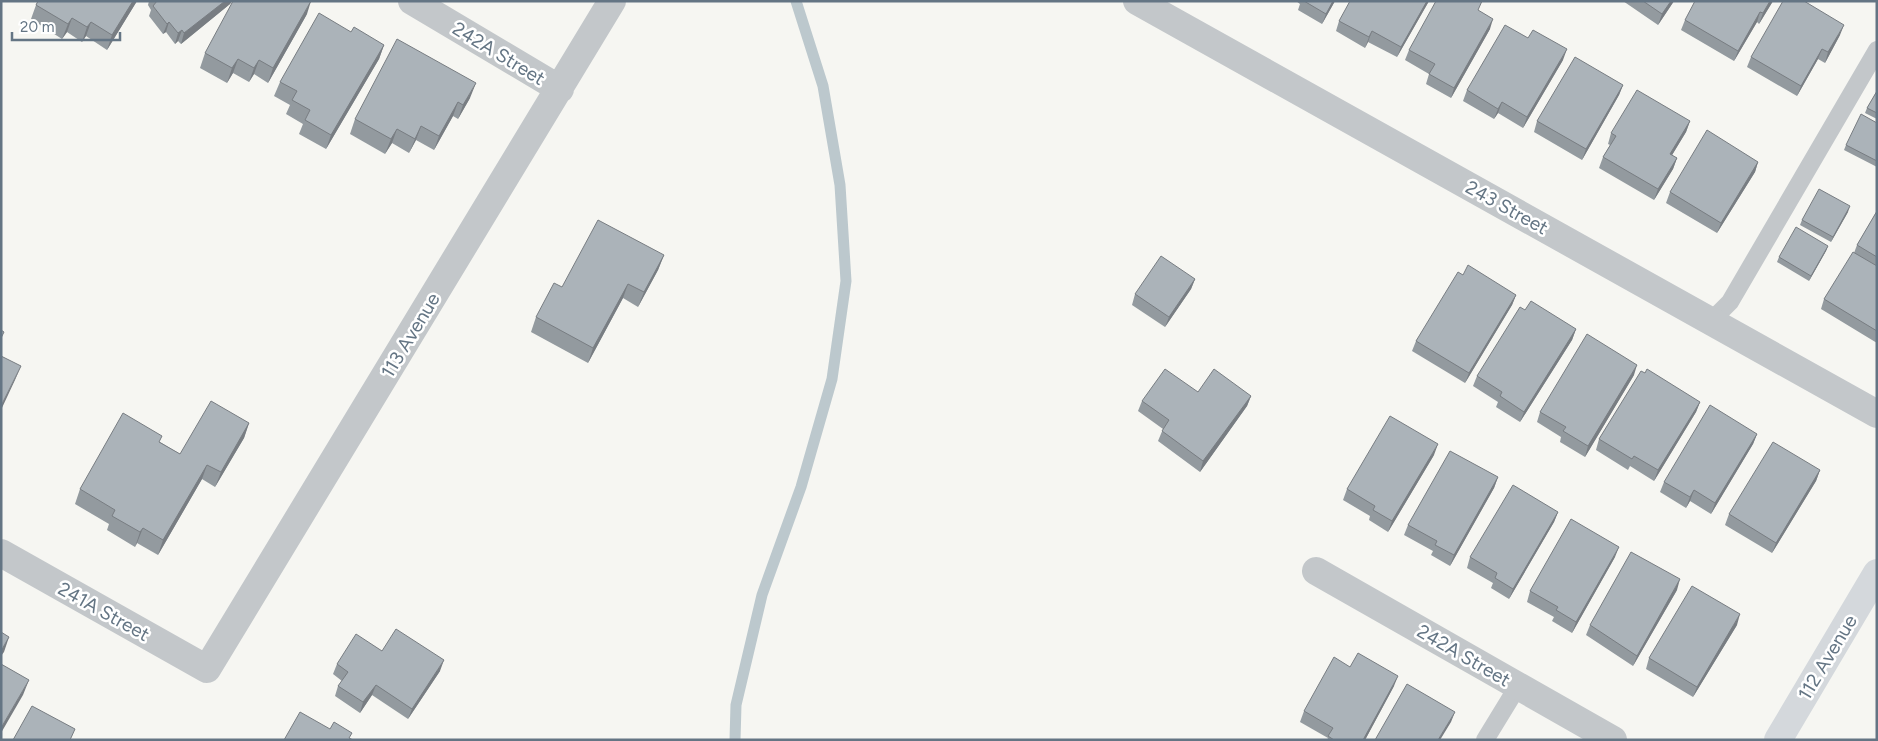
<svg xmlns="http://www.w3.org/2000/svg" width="1878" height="741" viewBox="0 0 1878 741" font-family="Figtree,sans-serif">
<rect width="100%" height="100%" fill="#f6f6f2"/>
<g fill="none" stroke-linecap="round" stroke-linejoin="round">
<!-- stream -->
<path stroke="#bcc8cd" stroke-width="11" d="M735 740 736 705 762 595 801 487 832 379 846 281 840 185 823 86 796 1"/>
<!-- service -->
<path stroke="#c3c7ca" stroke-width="18" d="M1711 321 1730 302 1877 50
M1485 740 1518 686"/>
<!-- minor -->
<path stroke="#c3c7ca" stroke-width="28" d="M412 1 560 89
M1137 1 1877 414
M1 553 207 669 612 1
M1316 571 1613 740"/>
<!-- secondary -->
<path stroke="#d4d8dc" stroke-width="28" d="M1778 740 1877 573"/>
</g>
<!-- wall -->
<path fill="#939a9f" d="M38 1H137L107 50 86 36 82 42 67 32 62 39 31 19 36 5Z
M149 1H232L230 4 181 44 178 41 175 44 166 32 163 34 149 16 151 10 148 5Z
M1296 1H1335L1322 24 1298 10 1300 4Z
M1429 1 1397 57 1368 42 1365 48 1336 31 1339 21Z
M1623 1H1674L1658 25Z
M1773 1 1759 24 1757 22 1734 61 1681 30 1685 20Z
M1479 11 1490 29 1451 98 1426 84 1429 74 1405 60 1409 50Z
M307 14 268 83 254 74 249 82 233 73 227 83 200 68 205 53Z
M351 32 384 45 379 59 326 149 299 134 303 124 286 114 290 105 274 96 280 82Z
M1840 35 1825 63 1818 59 1797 96 1747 67 1751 57Z
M1563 60 1523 128 1498 113 1494 119 1463 101 1467 90Z
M1623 85 1619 95 1582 160 1534 132 1537 121Z
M1877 91V119L1865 113 1867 108Z
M470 98 458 119 453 116 434 150 416 140 409 153 392 143 385 154 350 134 355 119Z
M1690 121 1686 132 1672 155 1677 158 1673 169 1654 200 1599 168 1603 157 1610 145 1608 144 1611 133Z
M1877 123V167L1844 150 1846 145Z
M1758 162 1755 172 1717 233 1666 203 1670 192Z
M1877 211V343L1821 309 1824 299 1854 253 1857 245Z
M1848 212 1831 242 1800 225 1802 220Z
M1828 246 1826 251 1809 281 1777 262 1779 257Z
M664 255 658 270 638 307 623 298 588 363 531 332 536 317 562 287Z
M1463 275 1516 295 1512 305 1465 383 1412 351 1416 341Z
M1195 279 1191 289 1165 327 1132 305 1135 294Z
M1525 310 1576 329 1572 340 1520 422 1496 407 1498 402 1473 386 1477 376Z
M1634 375 1585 457 1560 442 1561 437 1537 422 1540 412Z
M1198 392 1251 396 1247 406 1200 472 1158 441 1163 429 1138 411 1142 401Z
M1700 402 1696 412 1654 481 1630 466 1628 470 1596 450 1599 439Z
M249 423 244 438 215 487 202 479 158 555 137 543 135 547 107 530 109 524 75 504 80 489 160 442 180 454Z
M1757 434 1753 444 1711 514 1690 501 1686 508 1660 492 1664 482Z
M1434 455 1388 532 1369 520 1370 516 1343 500 1347 489Z
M1820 470 1816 481 1772 553 1725 525 1729 514Z
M1498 477 1494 488 1450 566 1431 555 1433 551 1404 535 1408 525Z
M1558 512 1554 522 1509 599 1491 588 1493 583 1467 568 1470 557Z
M1615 557 1572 633 1552 621 1554 617 1527 602 1530 591Z
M1677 590 1633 666 1586 635 1590 625Z
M1737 625 1693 697 1646 669 1649 658Z
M382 651 440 671 408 719 372 695 360 713 335 696 338 686 342 681 333 674 337 664Z
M1350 667 1394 686 1365 740H1327L1328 738 1300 722 1304 711Z"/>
<!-- shaded-wall -->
<path fill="#787d82" d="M133 1H137L107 50 112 35Z
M225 1H232L230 4 181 44 184 33Z
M311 1 307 14 268 83 273 68Z
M1333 1H1335L1322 24 1326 14Z
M1427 1H1429L1397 57 1401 47Z
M1671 1H1674L1658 25 1662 14Z
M1770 1H1773L1759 24 1763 13Z
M1760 12 1757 22 1734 61 1738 51Z
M72 18 67 32 62 39 68 24Z
M1493 19 1490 29 1451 98 1454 88Z
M91 22 86 36 82 42 87 27Z
M169 22 166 32 163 34 167 24Z
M1844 25 1840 35 1825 63 1828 52Z
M182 30 178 41 175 44 178 33Z
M1372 31 1368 42 1365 48 1369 37Z
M384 45 379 59 326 149 331 135Z
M1567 49 1563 60 1523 128 1527 117Z
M1822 49 1818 59 1797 96 1801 86Z
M238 59 233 73 227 83 232 68Z
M259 60 254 74 249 82 254 68Z
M476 83 470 98 458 119 463 105Z
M1623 85 1619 95 1582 160 1586 149Z
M458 102 453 116 434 150 439 136Z
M1502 102 1498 113 1494 119 1498 109Z
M1690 121 1686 132 1666 165 1670 154Z
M421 126 416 140 409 153 415 139Z
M397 129 392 143 385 154 391 139Z
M1677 158 1673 169 1654 200 1658 189Z
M1758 162 1755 172 1717 233 1721 223Z
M1850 206 1848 212 1831 242 1833 237Z
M1828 246 1826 251 1809 281 1811 276Z
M664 255 658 270 638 307 644 292Z
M1195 279 1191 289 1165 327 1169 317Z
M628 284 623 298 588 363 593 348Z
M1516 295 1512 305 1465 383 1469 373Z
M1576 329 1572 340 1520 422 1524 412Z
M1637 365 1634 375 1585 457 1588 446Z
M21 366 15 380 1 410V406Z
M1251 396 1247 406 1200 472 1203 461Z
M1700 402 1696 412 1654 481 1658 470Z
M249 423 244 438 215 487 221 472Z
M1757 434 1753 444 1711 514 1715 503Z
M1438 444 1434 455 1388 532 1392 521Z
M207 465 202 479 158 555 163 540Z
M1820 470 1816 481 1772 553 1776 543Z
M1498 477 1494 488 1450 566 1454 555Z
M1694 490 1690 501 1686 508 1690 497Z
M1558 512 1554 522 1509 599 1513 589Z
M143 528 137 543 135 547 140 532Z
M1619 547 1615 557 1572 633 1576 622Z
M1680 579 1677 590 1633 666 1637 656Z
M1740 614 1737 625 1693 697 1697 687Z
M9 637 4 652 1 656V651Z
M444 660 440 671 408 719 412 709Z
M1398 676 1394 686 1365 740H1363Z
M29 680 23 695 1 733V728Z
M376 685 372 695 360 713 363 702Z
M1455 712 1451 722 1440 740H1438Z"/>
<!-- building -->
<path fill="#abb3b9" stroke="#787d82" d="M38 1H133L112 35 91 22 87 27 72 18 68 24 36 5Z
M157 1H225L184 33 182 30 178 33 169 22 167 24 153 6Z
M233 1H311L273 68 259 60 254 68 238 59 232 68 205 53Z
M1304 1H1333L1326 14Z
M1350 1H1427L1401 47 1372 31 1369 37 1339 21Z
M1436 1H1482L1478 10 1493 19 1454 88 1429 74 1435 64 1409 50Z
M1643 1H1671L1662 14Z
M1695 1H1770L1763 13 1760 12 1738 51 1685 20Z
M1783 1H1804L1844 25 1828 52 1822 49 1801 86 1751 57Z
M319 13 351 32 354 27 384 45 331 135 305 120 310 110 292 100 297 91 280 82Z
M1505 25 1528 38 1533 30 1567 49 1527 117 1502 102 1498 109 1467 90Z
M397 39 476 83 463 105 458 102 439 136 421 126 415 139 397 129 391 139 355 119Z
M1575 57 1623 85 1586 149 1537 121Z
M1637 90 1690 121 1670 154 1677 158 1658 189 1603 157 1616 136 1611 133Z
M1877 91V113L1867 108Z
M1861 114 1877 123V161L1846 145Z
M1707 130 1758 162 1721 223 1670 192Z
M1819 189 1850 206 1833 237 1802 220Z
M1877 211V257L1857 245Z
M598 220 664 255 644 292 628 284 593 348 536 317 554 283 562 287Z
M1796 227 1828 246 1811 276 1779 257Z
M1853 252 1877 266V331L1824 299Z
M1161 256 1195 279 1169 317 1135 294Z
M1468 265 1516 295 1469 373 1416 341 1458 272 1463 275Z
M1531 301 1576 329 1524 412 1500 396 1502 392 1477 376 1520 307 1525 310Z
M1 330 4 332 1 338Z
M1587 334 1637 365 1588 446 1563 431 1566 427 1540 412Z
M1 356 21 366 1 406Z
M1165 369 1198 392 1214 369 1251 396 1203 461 1162 431 1169 420 1142 401Z
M1647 369 1700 402 1658 470 1634 456 1632 459 1599 439 1641 371 1645 373Z
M211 401 249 423 221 472 207 465 163 540 143 528 140 532 112 516 115 510 80 489 123 413 162 436 159 442 180 454Z
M1710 405 1757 434 1715 503 1694 490 1690 497 1664 482Z
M1390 416 1438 444 1392 521 1373 510 1375 506 1347 489Z
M1773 442 1820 470 1776 543 1729 514Z
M1450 451 1498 477 1454 555 1435 545 1437 541 1408 525Z
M1513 485 1558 512 1513 589 1495 578 1497 573 1470 557Z
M1571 519 1619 547 1576 622 1556 610 1558 607 1530 591Z
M1631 552 1680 579 1637 656 1590 625Z
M1692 586 1740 614 1697 687 1649 658Z
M396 629 444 660 412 709 376 685 363 702 338 686 348 672 337 664 356 634 382 651Z
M1 632 9 637 1 651Z
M1358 653 1398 676 1363 740H1334L1328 736 1333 728 1304 711 1334 657 1350 667Z
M1 664 29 680 1 728Z
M1407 684 1455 712 1438 740H1375Z
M32 706 75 729 70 740H13Z
M300 712 330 729 334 722 352 733 349 738 353 740H284Z"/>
<g text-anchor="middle" stroke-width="5" stroke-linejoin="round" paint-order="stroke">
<!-- street labels -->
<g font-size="19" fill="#647584" stroke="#fff">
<text transform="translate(499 53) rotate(31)" y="7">242A Street</text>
<text transform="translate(1507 207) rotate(29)" y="7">243 Street</text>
<text transform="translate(410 335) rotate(-59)" y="7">113 Avenue</text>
<text transform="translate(104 611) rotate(29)" y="7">241A Street</text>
<text transform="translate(1464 655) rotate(30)" y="7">242A Street</text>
<text transform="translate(1827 657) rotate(-59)" y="7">112 Avenue</text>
</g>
</g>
<!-- border -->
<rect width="1878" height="741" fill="none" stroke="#647584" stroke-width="5"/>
<!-- scale -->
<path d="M12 32v8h108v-8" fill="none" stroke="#647584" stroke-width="2.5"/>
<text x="20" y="32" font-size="15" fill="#647584" stroke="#ffffff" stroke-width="4" paint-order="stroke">20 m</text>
</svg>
